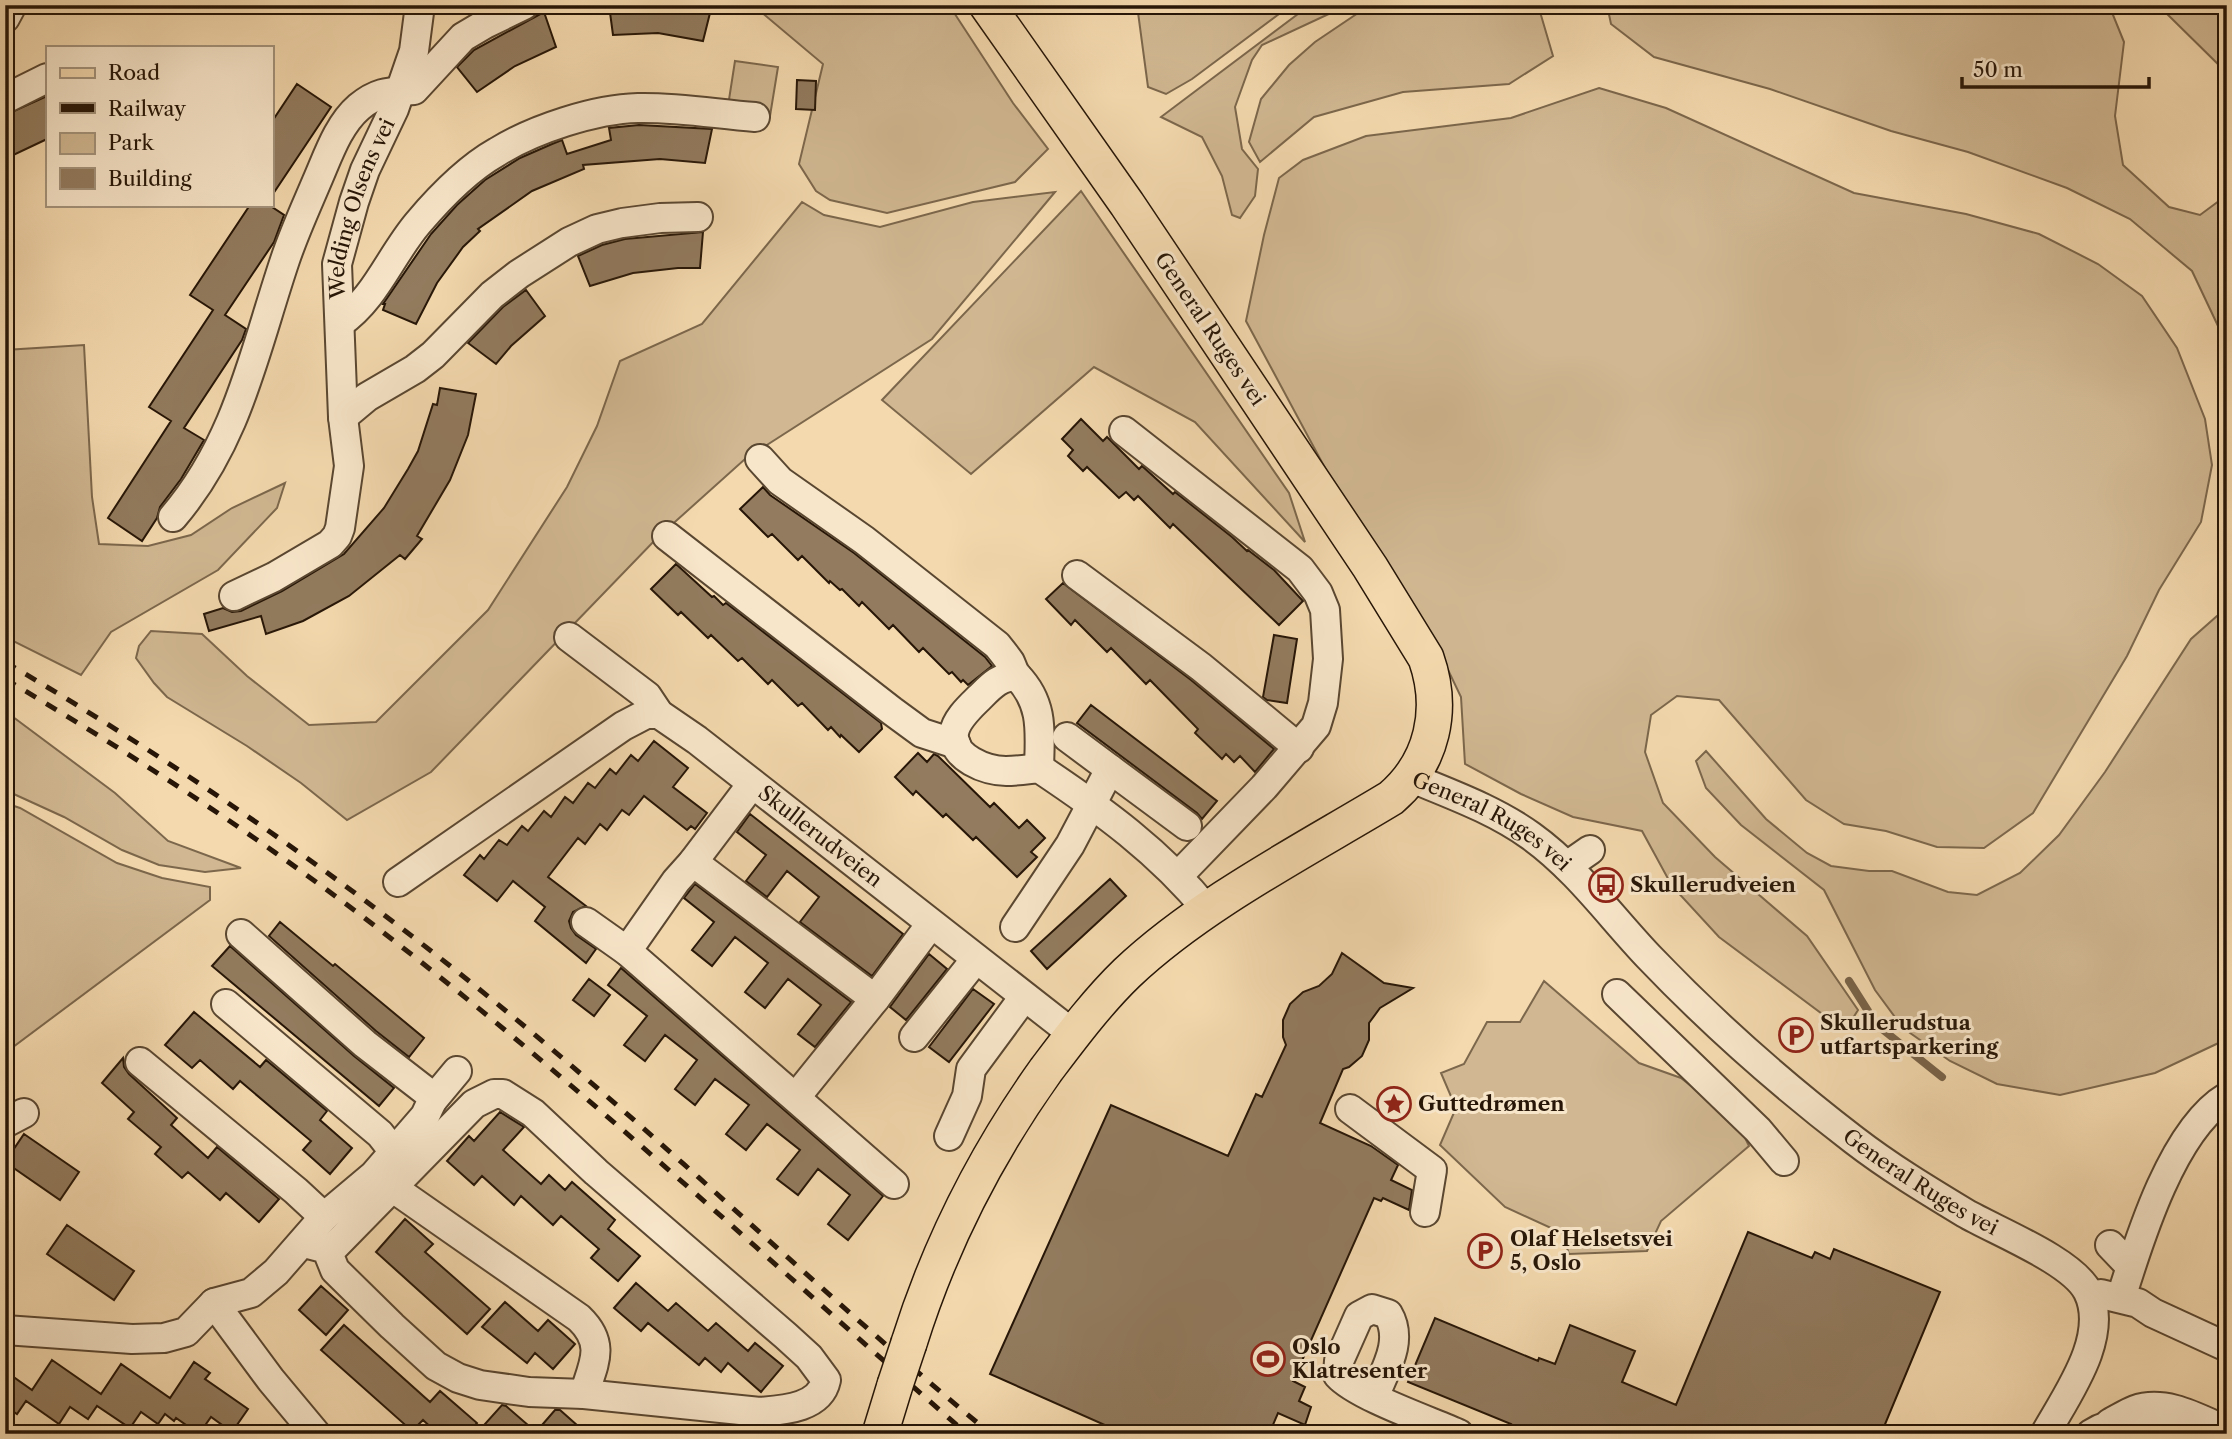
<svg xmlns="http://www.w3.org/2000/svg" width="2232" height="1439" viewBox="0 0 2232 1439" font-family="'Libre Caslon Text',serif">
<rect width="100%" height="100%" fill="#f4d9ae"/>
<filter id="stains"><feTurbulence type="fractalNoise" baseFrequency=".00286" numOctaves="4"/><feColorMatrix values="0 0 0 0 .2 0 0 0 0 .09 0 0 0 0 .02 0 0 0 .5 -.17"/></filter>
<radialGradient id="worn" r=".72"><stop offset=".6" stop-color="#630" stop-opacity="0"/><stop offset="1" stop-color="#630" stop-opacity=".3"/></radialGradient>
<!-- green -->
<path fill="#d1b892" stroke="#7c674c" stroke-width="2" d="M949 5 1013 103 1048 149 1015 182 887 213 830 200 816 191 799 164 823 64 754 6Z
M1137 5H1291L1192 79 1166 94 1148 87Z
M1310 5H1348L1262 45 1252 60 1235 107 1242 149 1258 169 1255 196 1240 218 1232 215 1222 176 1202 137 1161 117Z
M1370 5H1538L1553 56 1509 84 1403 92 1314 117 1260 162 1249 142 1261 99 1289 65 1315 42Z
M1607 5H2109L2124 42 2115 116 2123 165 2169 207 2200 215 2227 195V345L2192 271 2130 219 2067 188 1968 152 1891 131 1770 89 1654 57 1611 24Z
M2158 5H2227V73L2160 7Z
M735 61 778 67 770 116 728 106Z
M1599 88 1666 108 1854 193 1966 214 2039 234 2098 264 2142 296 2177 348 2205 419 2212 465 2201 522 2159 590 2127 656 2033 813 1984 848 1937 847 1886 831 1844 824 1806 800 1719 700 1677 696 1651 715 1645 752 1663 803 1715 857 1807 936 1858 1010 1845 1031 1719 937 1672 886 1642 831 1573 817 1521 794 1465 764 1461 697 1429 630 1332 481 1246 321 1264 235 1279 178 1303 160 1366 136 1511 118Z
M1081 191 1289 493 1305 542 1195 422 1094 367 971 474 882 400Z
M1055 192 932 339 745 459 657 538 431 772 347 820 301 783 247 746 167 697 154 683 136 658 139 646 151 631 202 634 247 676 309 725 376 722 488 610 567 487 597 426 620 361 702 324 802 202 824 215 880 227 973 202Z
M84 345 92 497 99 544 148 546 191 535 232 508 285 483 277 508 218 570 111 632 81 675 5 637V350Z
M2227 615V1039L2155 1073 2060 1095 1997 1084 1950 1061 1903 1028 1875 990 1824 890 1741 825 1706 788 1696 761 1706 751 1766 819 1807 853 1831 866 1869 871H1892L1948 892 1977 895 2020 873 2059 835 2105 772 2191 639 2217 616Z
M5 711 115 793 168 841 241 868 205 872 159 865 122 850 64 817 5 790Z
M5 803 20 808 117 863 162 878 210 887V900L5 1053Z
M1544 981 1639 1063 1681 1078 1738 1123 1749 1146 1661 1221 1647 1251 1569 1254 1562 1233 1505 1207 1440 1145 1456 1108 1441 1073 1464 1064 1487 1022H1520Z"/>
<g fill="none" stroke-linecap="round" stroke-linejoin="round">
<!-- stream -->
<path stroke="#786349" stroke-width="8" d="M1849 981 1868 1011
M1882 1029 1942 1077"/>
</g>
<!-- building -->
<path fill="#927b5e" stroke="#271607" stroke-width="2" d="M609 5H712L703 41 658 33 613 35Z
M544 12 556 47 515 66 477 92 457 67 474 50Z
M797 80 816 81 815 110 796 109Z
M297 84 331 107 271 197V123Z
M47 96V139L5 159V115Z
M639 125 712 129 705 163 660 159 583 165 584 169 532 191 478 229 480 231 463 247 437 283 416 324 383 310 385 304H383L431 234 457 205 485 180 520 158 552 144 562 140 567 154 611 140 609 128Z
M250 205H269L284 215 274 242 225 315 246 329 242 340 184 428 204 440 181 479 160 507 157 518 142 541 108 518 171 421 149 407 213 310 190 295Z
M703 232 700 268H678L633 273 590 286 578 256 602 245 625 239Z
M526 290 545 316 511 346 496 364 468 343 503 307Z
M440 388 476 394 468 435 450 480 417 536 422 539 405 559 400 555 349 596 303 621 266 634 261 616 209 631 204 614 223 608 232 612 241 611 282 591 344 554 384 508 408 469 418 451 433 404 437 405Z
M1081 419 1103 441 1107 437 1139 469 1142 466 1173 494 1175 492 1232 537 1247 551 1248 550 1274 570 1303 601 1279 625 1173 524 1170 528 1138 496 1134 500 1126 492 1119 498 1087 467 1083 471 1068 456 1073 450 1062 439Z
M763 487 770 495 854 553 985 657 992 666 968 685 963 680 961 682 952 672 949 674 923 648 919 652 893 625 889 629 862 602 859 606 842 589 840 590 830 581 829 583 802 556 798 560 772 534 768 537 740 509Z
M676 564 712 597 714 596 723 605 726 603 881 723 882 729 859 752 841 735 840 737 831 727 828 730 802 703 798 706 772 680 768 684 742 658 738 661 711 635 708 638 681 612 678 615 651 589Z
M1063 583 1191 680 1274 749 1255 772 1240 756 1234 762 1226 754 1222 759 1195 733 1198 729 1150 680 1146 684 1111 648 1107 652 1075 620 1071 625 1046 599Z
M1274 635 1297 639 1287 703 1267 700 1263 697Z
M1091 705 1217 801 1202 819 1197 813 1077 723Z
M654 741 688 768 673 787 707 813 695 829 691 826 687 830 644 796 629 815 622 810 607 830 600 824 585 844 578 838 548 877 586 906 573 912 569 921 571 928 576 935 596 949 586 963 535 921 545 907 513 881 497 901 464 875 480 855 484 859 499 840 507 845 522 826 528 831 544 811 551 817 565 797 573 803 588 783 595 788 610 769 616 774 631 755 638 761Z
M918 753 927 762 934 754 938 756 990 807 994 803 1019 828 1027 820 1045 838 1031 852 1037 857 1017 877 976 837 973 840 946 814 943 817 916 791 913 795 895 777Z
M750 814 903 934 872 976 800 922 819 897 787 871 767 897 746 881 766 855 737 832Z
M1110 879 1126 896 1047 969 1031 951Z
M695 884 851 1002 815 1047 798 1034 821 1005 788 979 765 1008 745 992 768 963 735 937 712 966 692 950 714 922 684 898Z
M280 922 333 966 335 964 424 1038 409 1057 376 1031 269 936Z
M230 946 354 1056 394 1088 379 1106 212 966Z
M1342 953 1384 983 1413 988 1380 1008 1369 1023V1040L1362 1056 1349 1067 1343 1069 1320 1123 1371 1146 1398 1165 1391 1180 1412 1190 1409 1210 1383 1198 1381 1201 1374 1198 1293 1381 1305 1387 1299 1401 1311 1407 1305 1425 1278 1413 1269 1434H1125L990 1374 1111 1105 1228 1156 1256 1094 1262 1097 1286 1045 1283 1037V1020L1290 1004 1303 992 1319 986 1332 974Z
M929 954 947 969 906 1020 890 1007Z
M621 968 883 1196 848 1240 828 1224 850 1195 818 1169 798 1195 777 1179 800 1150 767 1124 746 1150 726 1134 749 1105 715 1079 695 1105 675 1089 697 1060 665 1035 645 1061 624 1045 647 1016 608 985Z
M589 979 610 995 594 1016 573 1000Z
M973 989 994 1004 949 1062 929 1047Z
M194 1012 260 1067 266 1060 327 1111 320 1120 352 1148 330 1174 303 1150 311 1141 240 1081 233 1089 200 1060 192 1068 165 1045Z
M123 1058 124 1067 129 1074 177 1118 171 1125 208 1158 217 1147 279 1199 259 1222 226 1193 220 1200 188 1172 182 1178 155 1154 161 1147 128 1119 134 1112 102 1083Z
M500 1112 524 1127 503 1150 541 1184 549 1175 565 1190 572 1182 615 1220 608 1229 640 1256 618 1281 591 1258 599 1249 561 1216 553 1225 521 1196 514 1205 482 1176 474 1185 447 1161 469 1136 474 1141Z
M24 1134 79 1172 60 1200 5 1162Z
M405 1219 433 1244 425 1252 490 1309 467 1334 376 1252Z
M67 1225 134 1271 114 1300 47 1254Z
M1748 1232 1812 1258 1815 1252 1830 1259 1834 1249 1940 1292 1881 1434H1523L1509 1428 1511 1424 1408 1382 1435 1318 1538 1361 1539 1358 1555 1364 1570 1325 1635 1351 1622 1382 1676 1405Z
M636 1283 668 1311 676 1303 708 1331 716 1323 748 1351 755 1343 783 1366 761 1392 728 1363 721 1372 705 1358 699 1365 648 1323 641 1331 614 1308Z
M321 1286 348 1310 326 1335 299 1310Z
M505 1302 538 1331 548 1320 575 1344 553 1369 535 1353 527 1363 482 1327Z
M344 1325 430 1402 440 1391 477 1423 468 1434H438L423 1420 412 1431 321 1350Z
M52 1360 101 1394 121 1364 170 1398 194 1362 210 1373 205 1379 248 1409 232 1432 211 1417 199 1434 176 1418 174 1421 165 1414 158 1424 141 1412 130 1428 97 1406 88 1419 70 1407 59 1424 26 1401 17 1414 5 1406V1371L32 1390Z
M502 1405 506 1406 536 1432 555 1410H560L587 1434H476Z"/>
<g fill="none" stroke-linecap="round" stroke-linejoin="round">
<!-- minor casing -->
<g stroke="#5a4731" stroke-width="32">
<g id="minor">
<path d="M5 18 12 5"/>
<path d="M5 99 47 78"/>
<path d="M340 323C376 298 390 256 418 223 440 197 467 169 497 152 534 129 595 109 638 108 678 107 716 114 755 117"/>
<path d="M343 417 367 397 415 369 433 355 492 295 519 274 569 242 597 229 622 223 660 218 698 217"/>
<path d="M1124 431 1300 569 1318 593 1325 610 1328 659 1323 703 1316 726 1264 787 1178 876"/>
<path d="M760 459 780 481 864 540 997 645C1001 650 1006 656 1010 662 1012 666 1014 673 1017 676 1044 704 1040 732 1039 768"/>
<path d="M173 517C238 441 254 352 285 260 294 233 306 207 317 181 328 156 338 125 359 107 378 91 391 92 414 90L463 37 485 24 524 5"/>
<path d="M667 536 892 711 922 733 956 744"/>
<path d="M1077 575 1201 667 1299 748"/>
<path id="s1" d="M234 596 274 577 330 544 337 536 340 528 349 466 343 417 337 264 354 202 365 170 394 109 414 51 420 5"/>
<path id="s2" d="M569 637 647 696 659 714 697 740 1073 1034"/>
<path d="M1017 676C1000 676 991 686 980 697 971 706 956 719 954 733 951 758 987 771 1006 771 1017 771 1029 769 1039 768 1102 810 1160 852 1208 911"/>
<path d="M1110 769 1187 826"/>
<path id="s3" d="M1412 778C1453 795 1495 810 1531 836 1577 869 1610 916 1649 957 1713 1024 1781 1084 1854 1140 1889 1167 1927 1190 1965 1213 1996 1231 2073 1261 2088 1292 2110 1337 2066 1396 2045 1434"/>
<path d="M752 784 693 862 676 881 627 951 894 1184"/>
<path d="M693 862 875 999"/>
<path d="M1567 866 1590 850"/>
<path d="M398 882 623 726 646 714H659"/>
<path d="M586 922 627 951"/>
<path d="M1015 927 1070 845 1110 769 1067 737"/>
<path d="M1617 994 1758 1130 1784 1161"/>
<path d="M226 1004 380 1134 394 1152"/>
<path d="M914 1037 976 959"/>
<path d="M140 1062 296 1191 324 1217"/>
<path d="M796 1097 875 999 931 924"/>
<path d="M432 1101 457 1071"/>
<path d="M1350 1109 1432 1170 1425 1212"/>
<path d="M5 1123 24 1113"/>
<path d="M949 1136 967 1096 971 1069 1024 997"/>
<path d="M393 1188 579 1318C606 1344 594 1363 584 1394"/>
<path d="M304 1243 331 1250 474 1104 494 1094H503L533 1113 596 1172 786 1336 809 1357 826 1380C820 1408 784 1410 760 1412L584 1394 529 1392 480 1385 458 1378 436 1366 392 1326 335 1270 327 1250"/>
<path d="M2110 1245 2130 1266"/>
<path d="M2101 1294 2138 1303 2153 1313 2227 1347"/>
<path d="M2121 1298C2139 1240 2173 1129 2227 1097"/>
<path d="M214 1303 271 1380 316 1434"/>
<path d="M5 1330 132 1339 164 1338 186 1332 214 1303 251 1293 276 1272 324 1217 374 1175 425 1116 432 1101 427 1092 365 1044 241 934"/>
<path d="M1374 1397C1385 1370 1404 1341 1388 1314L1372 1309 1359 1316 1339 1361 1338 1375C1357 1396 1430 1421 1459 1434"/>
<path d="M2110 1423C2118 1419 2127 1413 2135 1410 2166 1399 2199 1419 2227 1431"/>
<path d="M2091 1434C2117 1417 2143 1422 2170 1434"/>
</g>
</g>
<!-- major casing -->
<g stroke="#271607" stroke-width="38">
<path id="major" d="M909 1343C940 1244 986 1154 1046 1070 1071 1037 1097 1002 1127 973 1200 904 1305 850 1391 798 1433 762 1444 709 1426 658L1370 567 1127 204 987 5
M880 1434 895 1385"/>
</g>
<!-- minor -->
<use href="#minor" stroke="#f8e6ca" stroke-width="28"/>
<!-- major -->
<use href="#major" stroke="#f4d9ae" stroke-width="35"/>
<!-- rail -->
<path stroke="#271607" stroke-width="5" stroke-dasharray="12 12" stroke-linecap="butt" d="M5 662C181 765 349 882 506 1011 672 1147 826 1298 991 1434
M5 679C139 758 270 844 393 940 592 1095 777 1268 967 1434"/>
<!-- major-bridge casing -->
<g stroke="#271607" stroke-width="38" stroke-linecap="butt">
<path id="major-bridge" d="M895 1385 909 1343"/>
</g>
<!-- major-bridge -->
<use href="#major-bridge" stroke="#f4d9ae" stroke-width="35"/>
</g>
<!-- icons -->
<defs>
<g id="bus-ring" transform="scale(1.75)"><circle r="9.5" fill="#f8e6ca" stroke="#8f2418" stroke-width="1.5"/><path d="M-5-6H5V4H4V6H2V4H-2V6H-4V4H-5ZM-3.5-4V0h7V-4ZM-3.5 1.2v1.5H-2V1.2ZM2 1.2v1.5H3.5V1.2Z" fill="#8f2418"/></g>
<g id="parking-ring" transform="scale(1.75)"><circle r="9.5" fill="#f8e6ca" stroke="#8f2418" stroke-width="1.5"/><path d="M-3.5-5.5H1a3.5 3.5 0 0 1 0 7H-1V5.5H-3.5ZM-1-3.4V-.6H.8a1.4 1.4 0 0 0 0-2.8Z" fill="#8f2418"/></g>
<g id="sight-ring" transform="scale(1.75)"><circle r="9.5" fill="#f8e6ca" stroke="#8f2418" stroke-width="1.5"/><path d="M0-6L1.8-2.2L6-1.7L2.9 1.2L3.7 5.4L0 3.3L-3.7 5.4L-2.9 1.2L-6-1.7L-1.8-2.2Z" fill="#8f2418"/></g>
<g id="stadium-ring" transform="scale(1.75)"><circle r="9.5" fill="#f8e6ca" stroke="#8f2418" stroke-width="1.5"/><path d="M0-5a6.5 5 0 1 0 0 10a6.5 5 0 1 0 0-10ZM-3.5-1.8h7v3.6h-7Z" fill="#8f2418"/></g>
</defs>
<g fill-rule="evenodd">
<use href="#bus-ring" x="1606" y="885"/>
<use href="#parking-ring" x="1796" y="1035"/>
<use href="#sight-ring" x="1394" y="1104"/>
<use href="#parking-ring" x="1485" y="1251"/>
<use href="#stadium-ring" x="1268" y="1359"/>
</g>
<g text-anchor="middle" stroke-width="6" stroke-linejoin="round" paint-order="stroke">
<!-- street labels -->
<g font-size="21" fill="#271607" stroke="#f8e6ca">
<text dy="7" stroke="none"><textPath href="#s1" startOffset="453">Welding Olsens vei</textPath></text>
<text transform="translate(1210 329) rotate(56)" y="7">General Ruges vei</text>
<text dy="7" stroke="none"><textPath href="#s3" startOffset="91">General Ruges vei</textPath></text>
<text dy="7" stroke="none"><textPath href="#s2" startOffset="322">Skullerudveien</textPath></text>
<text dy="7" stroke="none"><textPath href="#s3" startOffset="656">General Ruges vei</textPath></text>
</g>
<!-- poi labels -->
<g font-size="21" font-weight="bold" fill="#271607" stroke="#f8e6ca" text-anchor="start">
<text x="1630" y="892">Skullerudveien</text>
<text x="1820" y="1030">Skullerudstua<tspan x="1820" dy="24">utfartsparkering</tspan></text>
<text x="1418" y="1111">Guttedrømen</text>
<text x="1510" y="1246">Olaf Helsetsvei<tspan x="1510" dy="24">5, Oslo</tspan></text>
<text x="1292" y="1354">Oslo<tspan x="1292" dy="24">Klatresenter</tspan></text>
</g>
</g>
<!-- margin -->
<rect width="2232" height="1439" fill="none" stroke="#f4d9ae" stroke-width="28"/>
<rect x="7" y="7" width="2218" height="1425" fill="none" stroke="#271607" stroke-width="3.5"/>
<rect x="14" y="14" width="2204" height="1411" fill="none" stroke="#271607" stroke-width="2"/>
<!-- legend -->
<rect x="46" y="46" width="228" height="161" fill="#f8e6ca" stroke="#a4937c" stroke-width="2"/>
<rect x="60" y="68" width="35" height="10" fill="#f4d9ae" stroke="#a4937c" stroke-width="2"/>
<text x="108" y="80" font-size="21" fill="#271607">Road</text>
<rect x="60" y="103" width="35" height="10" fill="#271607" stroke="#a4937c" stroke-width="2"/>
<text x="108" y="116" font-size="21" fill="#271607">Railway</text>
<rect x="60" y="133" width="35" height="21" fill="#d1b892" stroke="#a4937c" stroke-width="2"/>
<text x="108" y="150" font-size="21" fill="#271607">Park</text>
<rect x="60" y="168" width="35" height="21" fill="#927b5e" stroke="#a4937c" stroke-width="2"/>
<text x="108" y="186" font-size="21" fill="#271607">Building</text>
<!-- scale -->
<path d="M1962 77v10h187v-10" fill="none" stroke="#271607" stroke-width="3.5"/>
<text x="1973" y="77" font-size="21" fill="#271607" stroke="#f8e6ca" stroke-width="5" paint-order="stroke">50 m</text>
<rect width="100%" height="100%" filter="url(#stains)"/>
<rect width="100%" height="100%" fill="url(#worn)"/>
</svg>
